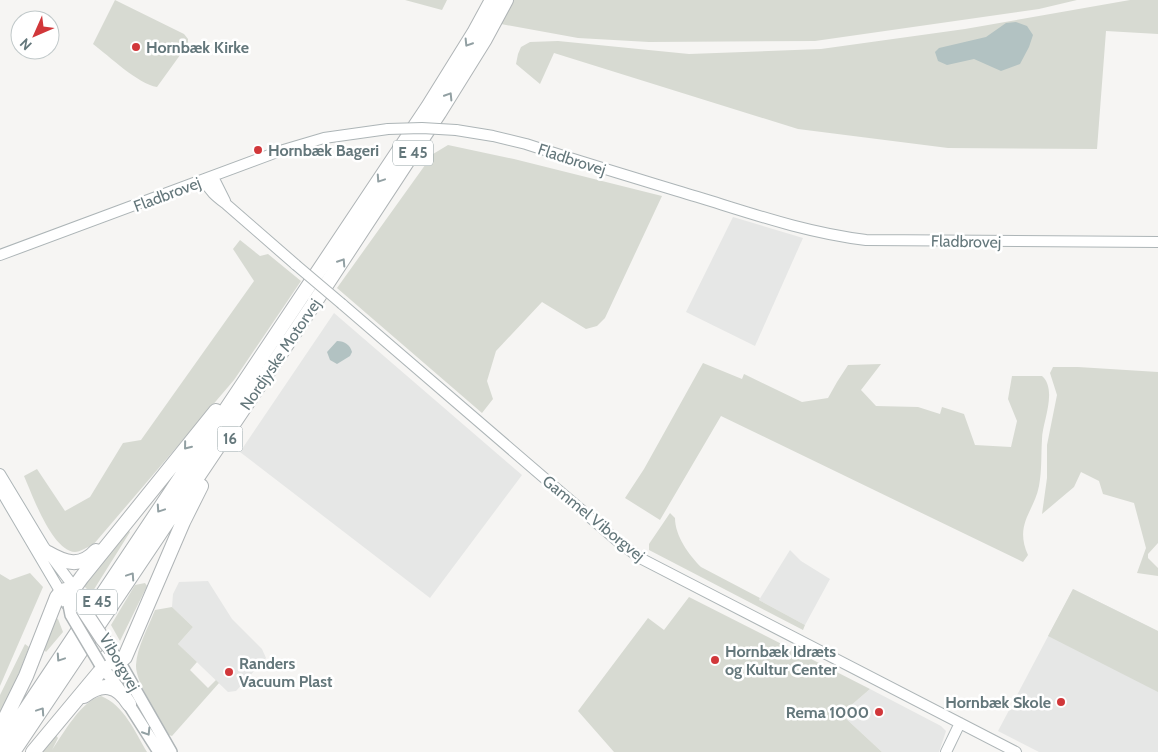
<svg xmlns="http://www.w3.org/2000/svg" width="1158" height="752" viewBox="0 0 1158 752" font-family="Cabin,sans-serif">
<rect width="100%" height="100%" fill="#f6f5f3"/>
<!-- built -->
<path fill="#e6e7e6" d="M733 217 803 238 755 346 686 312Z
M334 313 522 475 430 598 240 452Z
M790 550 801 561 830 579 805 625 759 600Z
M208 581 232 619 262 649 266 658 236 691 228 692 178 644 193 627 172 607 173 594 179 582Z
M1073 589 1158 631V752H1039L998 731Z
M870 689 941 726 946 731 939 752H882L841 714Z"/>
<!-- green -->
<path fill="#d7dad2" d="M115 0 184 34 188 39V44L157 87C138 84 109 56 93 44Z
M405 0H447L442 10Z
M514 0H1077L1039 9 815 41 649 42 578 38 501 24Z
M1130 0H1158V34L1106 31 1097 149 948 148 798 129 554 53 540 84 516 64 518 54 521 47 530 42 558 41 689 54 821 49 965 29Z
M448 145 514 159 662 196 605 318 597 326 586 329 542 302 496 351 487 381 493 399 482 413 337 288 433 154Z
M240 240 260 256 268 254 301 281 234 380 93 545C87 547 80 552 75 552 52 551 32 494 24 476L37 469 65 511 90 497 123 443 141 440 254 281 233 249Z
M703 363 742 379 744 374 802 402 828 398 837 382 848 365 881 364 861 390 876 406 918 407 940 414 942 407 964 414 975 445 1011 447 1017 421 1008 399 1012 376H1042C1058 390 1042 423 1042 439 1041 455 1042 470 1039 486 1034 512 1014 524 1028 555L1023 562 721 416 660 520 625 498 644 469Z
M1053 367H1078L1158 372V543L1148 554V558L1158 568V576L1137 573 1146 548 1134 503 1103 494 1099 481 1081 472 1074 487 1042 514 1047 478V445L1057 395 1050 373Z
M670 513 675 518C675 536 689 555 701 567L760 598 759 600 805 625 803 630 649 550V544Z
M128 530 130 532 93 591 90 592 84 586Z
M30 573 43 587 0 686V574L10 580Z
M145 583 147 586 120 641 111 625 135 585Z
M1073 589 1158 631V692L1048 636Z
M689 597 870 689 841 714 882 752H614L578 711 648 618 664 630Z
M172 607 193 627 178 644 197 662 190 670 208 688 216 680 219 683 172 736 169 735C160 719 135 682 136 665 137 647 148 628 155 610Z
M54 617 58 619 63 632 46 652 42 648Z
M25 644 29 647 12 692 0 716V695Z
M101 696C124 705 135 732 147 752H41L55 734 58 738 52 750C63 734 81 701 101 696Z"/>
<!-- water -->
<path fill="#b2c2c2" d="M1016 22 1027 26 1033 35 1029 47 1020 64 1001 71 974 59 947 65 938 61 935 52 939 48 986 37 1006 23Z
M337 341C345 341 350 345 352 352L350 356 337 364 330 360 327 352Z"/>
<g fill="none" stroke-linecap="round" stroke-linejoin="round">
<!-- secondary casing -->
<g stroke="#adb5b7" stroke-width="12">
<path id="secondary" d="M456 130 493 136 526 144C584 163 642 180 701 198 756 215 808 233 866 240L1158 242
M213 177 225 201
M204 180C209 191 217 197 226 204L296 265
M0 255 280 151 324 138 388 129
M342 304 621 544 642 559 1016 752
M0 474 44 547 77 591
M0 489 63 596
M946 752 960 723"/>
</g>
<!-- primary casing -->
<g stroke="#afb5b7" stroke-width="14">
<path id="primary" d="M116 656 171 752
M100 664 117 686 159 752"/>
</g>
<!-- highway casing -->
<g stroke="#afb4b6" stroke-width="16">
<path id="highway" d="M48 553C65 563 81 568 96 551
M68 603 69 595 82 577 216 411
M106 657 114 663 119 662 125 657 183 522 201 486
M84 696C102 682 117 684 129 704
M0 729 26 676 57 597 61 592 65 590 73 594
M0 748 428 107 474 33 492 0
M13 752 315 302 439 113 485 39 506 0
M33 752 103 668 111 655"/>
</g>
<!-- secondary -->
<use href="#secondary" stroke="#fff" stroke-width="10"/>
<!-- primary -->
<use href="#primary" stroke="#fff" stroke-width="11"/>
<!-- highway -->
<use href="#highway" stroke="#fff" stroke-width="14"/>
<!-- secondary-bridge casing -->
<g stroke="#adb5b7" stroke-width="12" stroke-linecap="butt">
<path id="secondary-bridge" d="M388 129 422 128 456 130
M296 265 342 304"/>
</g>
<!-- primary-bridge casing -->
<g stroke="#afb5b7" stroke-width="14" stroke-linecap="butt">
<path id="primary-bridge" d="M69 605 71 615 100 664"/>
</g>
<!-- highway-bridge casing -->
<g stroke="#afb4b6" stroke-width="16" stroke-linecap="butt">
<path id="highway-bridge" d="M75 597 102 638 111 649"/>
</g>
<!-- secondary-bridge -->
<use href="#secondary-bridge" stroke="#fff" stroke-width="10"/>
<!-- primary-bridge -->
<use href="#primary-bridge" stroke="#fff" stroke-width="11"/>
<!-- highway-bridge -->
<use href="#highway-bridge" stroke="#fff" stroke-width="14"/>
</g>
<!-- one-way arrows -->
<defs><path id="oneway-chevron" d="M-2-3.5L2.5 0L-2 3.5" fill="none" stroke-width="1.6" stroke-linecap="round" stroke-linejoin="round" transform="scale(1.25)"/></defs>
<g stroke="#92a0a3">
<use href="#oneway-chevron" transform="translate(468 43) rotate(122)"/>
<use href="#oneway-chevron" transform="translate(449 96) rotate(-58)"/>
<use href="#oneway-chevron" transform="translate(380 179) rotate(124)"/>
<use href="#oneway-chevron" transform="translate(342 262) rotate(-57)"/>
<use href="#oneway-chevron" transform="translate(187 446) rotate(129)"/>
<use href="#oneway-chevron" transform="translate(160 509) rotate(124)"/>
<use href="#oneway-chevron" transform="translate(131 576) rotate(-56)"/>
<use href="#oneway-chevron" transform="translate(60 658) rotate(124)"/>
<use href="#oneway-chevron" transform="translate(41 711) rotate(-56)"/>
<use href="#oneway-chevron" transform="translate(147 732) rotate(58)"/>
</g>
<!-- markers -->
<g fill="#d1373a" stroke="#fff" stroke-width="2">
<circle cx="136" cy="47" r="5"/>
<circle cx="258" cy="150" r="5"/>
<circle cx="715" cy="660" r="5"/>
<circle cx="229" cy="672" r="5"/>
<circle cx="1061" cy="702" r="5"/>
<circle cx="879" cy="712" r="5"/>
</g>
<g text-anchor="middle" stroke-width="5" stroke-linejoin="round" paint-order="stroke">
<!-- shield labels -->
<g fill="#fff" stroke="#92a0a3" stroke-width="1">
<rect x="393" y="140.5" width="40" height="25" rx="4"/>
<rect x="217.5" y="426.5" width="25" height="25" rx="4"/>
<rect x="77" y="589.5" width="40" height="25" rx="4"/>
</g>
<g font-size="15" font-weight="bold" fill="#64777b">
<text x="413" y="158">E 45</text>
<text x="230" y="444">16</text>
<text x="97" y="607">E 45</text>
</g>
<!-- poi labels -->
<g font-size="16" font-weight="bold" fill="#64777b" stroke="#fff" text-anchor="start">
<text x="146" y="53">Hornbæk Kirke</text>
<text x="268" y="156">Hornbæk Bageri</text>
<text x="725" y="657">Hornbæk Idræts<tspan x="725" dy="18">og Kultur Center</tspan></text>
<text x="239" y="669">Randers<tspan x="239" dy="18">Vacuum Plast</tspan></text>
<text x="1051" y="708" text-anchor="end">Hornbæk Skole</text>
<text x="869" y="718" text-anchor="end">Rema 1000</text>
</g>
<!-- street labels -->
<g font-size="16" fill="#64777b" stroke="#fff">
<text transform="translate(572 159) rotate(18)" y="6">Fladbrovej</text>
<text transform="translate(167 194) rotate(-21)" y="6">Fladbrovej</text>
<text transform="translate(966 241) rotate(1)" y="6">Fladbrovej</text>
<text transform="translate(280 354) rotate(-56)" y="6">Nordjyske Motorvej</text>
<text transform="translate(594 518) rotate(39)" y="6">Gammel Viborgvej</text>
<text transform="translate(120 662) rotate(60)" y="6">Viborgvej</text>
</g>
</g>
<!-- north arrow -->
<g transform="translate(35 35) rotate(225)"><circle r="24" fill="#ffffff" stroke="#c1c9ca"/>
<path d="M0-4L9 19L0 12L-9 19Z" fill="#d1373a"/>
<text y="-8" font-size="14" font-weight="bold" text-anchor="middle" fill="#64777b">N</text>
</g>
</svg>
